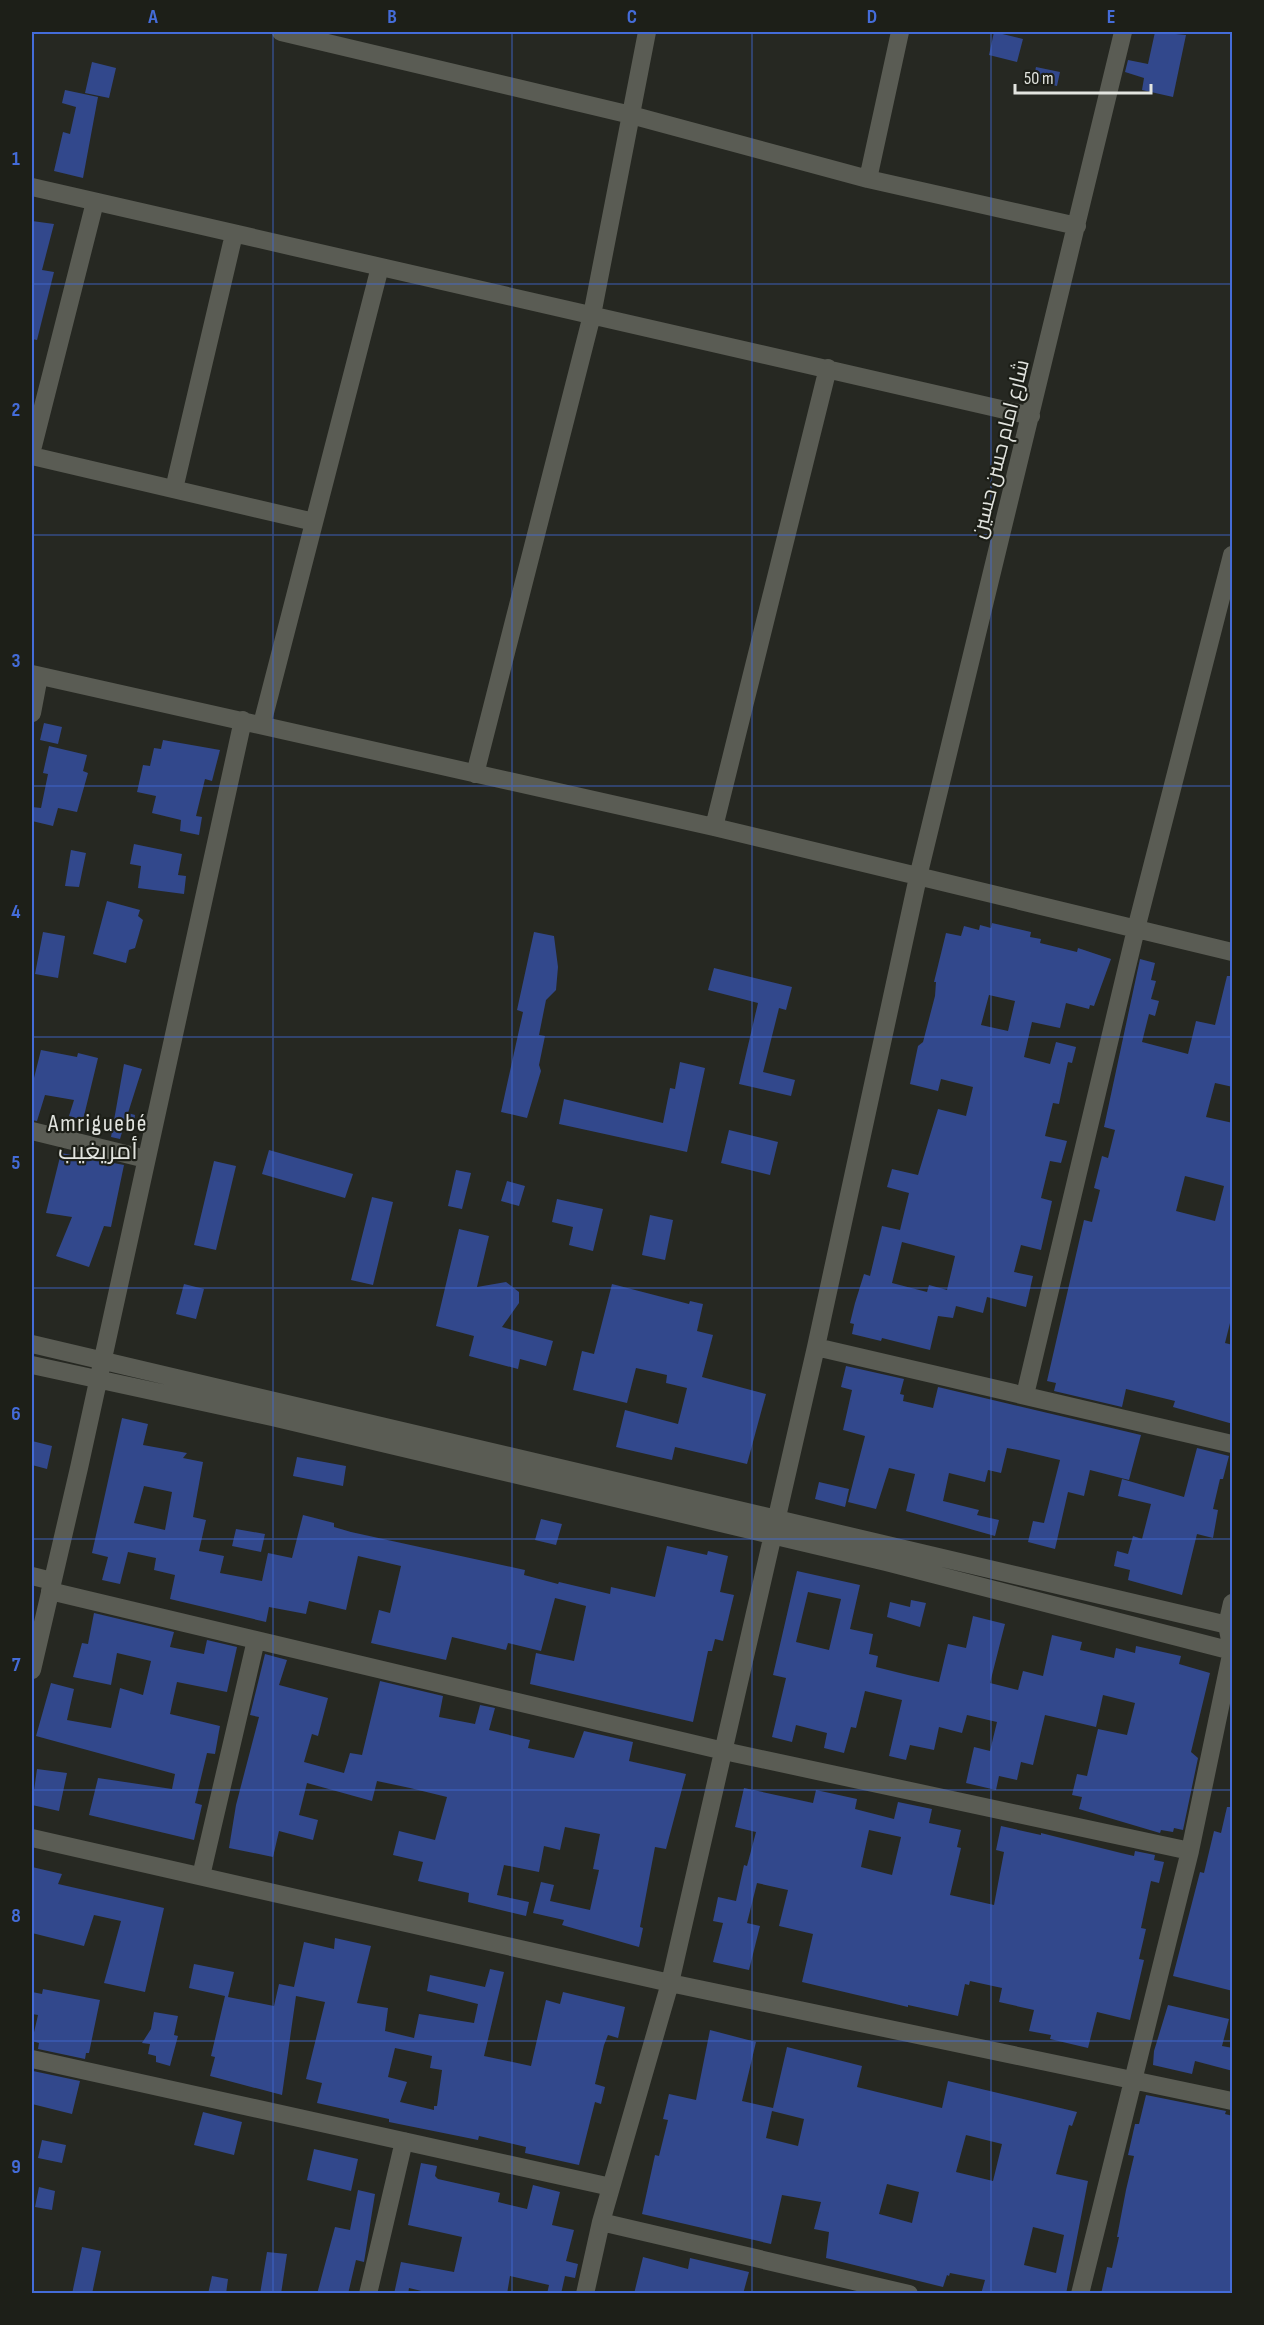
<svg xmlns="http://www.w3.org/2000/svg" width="1264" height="2325" viewBox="0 0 1264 2325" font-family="'Sofia Sans Condensed',Cairo,sans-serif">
<rect width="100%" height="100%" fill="#262822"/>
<path fill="#32488c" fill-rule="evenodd" d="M994,32l29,7 -6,23 -28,-7z
M1155,32l31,3 -13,62 -31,-7 2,-12 -19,-6 3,-12 20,4z
M92,62l24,6 -7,30 -24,-5z
M1036,67l24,5 -3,14 -24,-6z
M65,90l33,7 -15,81 -29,-7 9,-39 7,2 6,-27 -14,-4z
M32,221l22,3 -12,46 12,2 -17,68 -5,-1z
M44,723l18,4 -4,17 -18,-4z
M163,740l57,10 -8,31 -7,-2 -9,37 6,1 -3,18 -19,-4 1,-11 -29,-7 4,-17 -19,-4 6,-27 7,1 4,-18 7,1z
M49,746l38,9 -4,16 5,2 -11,39 -19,-4 -5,18 -21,-5v-14l9,1 7,-34 -5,-1z
M134,844l48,10 -4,21 8,1 -2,18 -46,-6 3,-22 -11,-2z
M71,850l15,3 -7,34 -14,-1z
M107,901l33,9 -2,6 5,4 -8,28 -6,2 -3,13 -33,-9z
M992,923l39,9 -1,5 11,2 -1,4 37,9 1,-4 33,11 -17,47 -4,-1 -1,4 -23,-6 -6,25 -28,-6 -8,35 26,7 6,-22 20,5 -4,16 -4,-1 -9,42 -6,-1 -8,33 22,5 -6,22 -11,-2 -9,37 11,3 -11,49 -20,-5 -7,27 19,4 -7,31 -39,-10 -4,16 -27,-7 -3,12 -15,-2 -8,34 -48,-12 -1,3 -29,-7 2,-10 -4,-1 5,-20 9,-29 6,2 12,-50 18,4 9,-37 -22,-6 5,-18 26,6 20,-66 28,7 7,-29 -32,-8 -3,12 -28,-7 8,-38 5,-4 12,-46 1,-14h-2l12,-49 15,3 3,-10 15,4 1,-5 11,3zM989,995l26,6 -7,30 -27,-6zM902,1242l53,14 -8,34 -18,-5 -2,7 -35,-9z
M43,932l22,4 -7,42 -23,-4z
M534,932l20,4 4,31 -2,23 -10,10 -7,35 6,1 -6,29 2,6 -14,47 -26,-6 22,-100 -6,-2z
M1140,959l15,4 -4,17 5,1 -5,18 8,2 -4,15 -6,-2 -7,28 46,12 8,-33 19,4 12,-49h6v111l-18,-4 -9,34 27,6v188l-8,32 8,2v79l-60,-17 2,-6 -49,-12 -4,18 -68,-16 2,-8 -9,-2 37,-161 8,2 8,-32 -6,-2 8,-32 6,2 7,-28 -11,-3zM1185,1176l39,10 -9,35 -39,-10z
M714,968l78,19 -6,23 -7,-2 -16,64 32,8 -4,16 -52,-12 19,-81 -50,-13z
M41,1050l36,7 1,-4 20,5 -15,62 -14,-4 5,-16 -29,-5 -8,26 -5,-1v-34z
M680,1062l25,6 -18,84 -128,-28 5,-25 99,24 7,-35 5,1z
M124,1064l18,5 -14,44 7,2 -2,16 -10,-2 -3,10 -9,-2z
M729,1130l49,12 -8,33 -49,-12z
M269,1150l84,24 -8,24 -83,-24z
M61,1153l63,12 -13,62 -7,-1 -15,41 -33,-11 16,-39 -26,-4z
M214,1161l22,5 -20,84 -22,-5z
M456,1170l15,3 -9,36 -14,-3z
M507,1181l18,5 -6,20 -18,-5z
M372,1197l21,5 -20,83 -22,-5z
M557,1199l46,10 -10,42 -24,-6 4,-18 -21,-5z
M650,1215l23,5 -8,40 -23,-5z
M459,1229l30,7 -12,51 29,-5 13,10v11l-17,24 51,14 -7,25 -26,-7 -2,10 -49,-13 5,-20 -38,-10z
M184,1284l20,5 -8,30 -20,-5z
M612,1284l77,20 1,-3 13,3 -6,27 16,4 -11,42 64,17 -19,70 -72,-17 -3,13 -56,-13 9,-37 53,14 9,-36 -21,-5 1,-8 -31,-7 -9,35 -54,-13 9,-39 12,3z
M846,1366l58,13 -4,15 4,1 -1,6 30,7 5,-21 203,48 -12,45 -39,-10 -6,26 -16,-4 -13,57 -27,-7 5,-21 11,2 16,-63 -42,-10 -11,-2 -6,25 -13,-3 -3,12 -36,-9 -6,28 36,9 -2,5 22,5 -4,16 -89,-25 9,-37 -26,-6 -13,41 -28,-7 17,-66 -22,-6 9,-40 -11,-3z
M122,1418l26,6 -5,21 44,8 -4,5 20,4 -10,55 13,3 -7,31 25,5 -4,17 42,8 6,-28 24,5 11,-43 31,8v4l17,5 174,38 -1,5 34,9 1,-2 51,12 1,-7 44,10 12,-51 40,9 1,-4 20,5 -8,36 14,3 -11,46 -8,-2 -3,12h-4l-15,71 -163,-38 6,-31 38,8 12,-55 -31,-8 -14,53 -33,-8 -2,7 -54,-13 -6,23 -75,-17 8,-33 11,3 11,-47 -43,-10 -12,54 -37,-9 -3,13 -37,-7 -3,15 -96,-23 5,-24 -21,-5 2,-12 -28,-6 -8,32 -18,-4 6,-23 -16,-4zM144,1486l28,6 -7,38 -31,-7z
M32,1441l20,5 -5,23 -15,-4z
M1197,1448l32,8 -6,23h-3l-7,30 5,1 -5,28 -16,-4 -15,61 -54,-15 2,-10 -16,-4 3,-15 11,3 5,-18 9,3 9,-35 -33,-8 4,-17 62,18z
M297,1457l49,9 -3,20 -50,-10z
M819,1482l30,7 -4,18 -30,-8z
M541,1519l21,5 -6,21 -21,-5z
M236,1529l29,5 -4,18 -29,-6z
M797,1571l63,14 -10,44 23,5 -4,20 9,2 -2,11 32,8 31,7 9,-38 18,4 7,-32 32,8 -15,59 28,7 5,-19 20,5 9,-41 30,7 -2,8 34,8 2,-10 19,5 1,-7 45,10 -2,8 31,9 -19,79 7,6 -15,72 -9,-2 -1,4 -12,-2 -1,3 -81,-24 3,-12 -10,-2 5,-21 10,2 11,-47 29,6 8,-32 -32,-8 -7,32 -51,-12 -12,50 -12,-3 -4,18 -18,-4 -3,14 -30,-7 8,-36 16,4 7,-29 -30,-7 -5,18 -23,-6 -5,23 -24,-5 -4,15 -17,-4 13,-56 -37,-9 -9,37 -5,-1 -7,26 -20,-5 3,-15 -31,-8 -4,17 -20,-5 14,-59 -13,-3zM808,1592l33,7 -12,51 -33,-8z
M911,1600l15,3 -6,24 -33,-10 3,-15 20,5z
M94,1613l80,19 -4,15 34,7 3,-14 30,7 -10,45 -50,-10 -4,18 -3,14 50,12 -5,28 -8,-1 -12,50 7,2 -8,35 -105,-25 9,-37 74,11 3,-15 -139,-38 15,-53 23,6 -7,31 44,8 9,-40 23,7 8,-34 -34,-8 -6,32 -38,-8 9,-34 6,1z
M265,1654l22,6 -8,25 49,13 -10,38 -6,-2 -8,28 40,11 6,-20 12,2 18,-74 63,15 -4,21 36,7 5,-19 15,3 -6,22 41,10 -2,8 46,10 10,-27 49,11 -4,19 57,13 -20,75 -11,-2 -15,80 3,1 -4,19 -77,-22 2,-5 -31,-7 8,-31 13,3 -4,16 40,9 9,-40 -6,-1 7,-35 -35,-7 -5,23 -16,-4 -5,26 -35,-7 -7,30 32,7 -3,14 -58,-14 1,-9 -51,-12 5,-19 -30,-7 6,-24 36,9 12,-43 -37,-9 -33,-7 -5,20 -65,-18 -8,32 19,5 -5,20 -34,-9 -6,26 -44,-9 7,-43 23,-88 -9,-2z
M37,1769l30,4 -8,38 -27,-6z
M744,1788l69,15 3,-13 41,9 -2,10 39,10 4,-17 34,7 -3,14 32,7 -4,17 4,1 -11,47 44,10 10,-53 -8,-2 5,-24 40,9v-2l80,20 13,3 1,-5 20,4 -1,5 10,2 -5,21 -8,-2 -10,47 5,1 -7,30 5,1 -14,60 -33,-8 -9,36 -38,-9 1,-4 -22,-4 5,-21 -35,-8 3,-14 -32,-7 -1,4 -4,-1 -7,32 -50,-11v2l-106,-25 11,-48 -34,-8 9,-36 -31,-7 -10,40 13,3 -11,44 -36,-8 10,-39 -10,-2 5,-24 18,4 8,-36 3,1 9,-34 -21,-5zM869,1830l32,7 -9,38 -31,-8z
M1227,1807h6v184l-60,-15 27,-104 4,1 10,-42 7,2z
M32,1867l30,7 -4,10 106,24 -19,84 -41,-9 17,-62 -27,-6 -10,31 -52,-13z
M335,1938l36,8 -14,57 31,5 -3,23 29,7 5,-24 55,9 4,-19 -51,-13 3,-16 55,12 5,-18 14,3 -20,84 47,10 15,-66 14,4 3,-12 62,15 -7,31 -10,-3 -4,10 -9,39 10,3 -4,17 -6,-2 -16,63 -54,-12 1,-6 -47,-11 -1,4 -89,-18v-3l-72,-16 5,-20 -16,-4 19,-77 -29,-6 -14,99 -72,-19 5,-19 -4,-1 14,-60 -36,-8 5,-24 40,8 -6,25 46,9 5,-22 15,3 10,-45 30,7zM395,2048l37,8 -2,12 12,2 -5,36h-3v4l-34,-8 7,-20 -19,-5z
M43,1989l57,11 -11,53h-3l-1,6 -47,-10 1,-6 -7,-2 6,-26 -6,-1v-22l10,2z
M1168,2005l61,14 -7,27 11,2v23l-38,-10 -3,13 -39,-9 1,-14z
M154,2012l24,4 -4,19 4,1 -8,30 -14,-4v-6l-8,-2 2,-10 -8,-1 9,-14z
M710,2030l46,12 -14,59 31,7 14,-61 75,19 -5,21 85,21 6,-27 129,31 -5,14 -3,-1 -13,49 32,7 -22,113h-85l4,-14 -35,-7 -1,3 -2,-1 -4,12 -117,-29 3,-26 -15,-3 7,-27 -39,-7 -11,49 -129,-30 13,-59 4,1 9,-36 -5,-1 6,-25 27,6zM772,2111l32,8 -6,27 -32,-8zM966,2135l36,9 -9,37 -37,-9zM887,2184l32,8 -7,31 -33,-9zM1033,2227l31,8 -8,38 -32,-8z
M33,2071l47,10 -8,33 -40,-10z
M1146,2095l80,16 -1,3 8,2v178h-132l6,-27 5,1 7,-31h-2l9,-47 8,-34 -6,-1 7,-31h4z
M203,2112l39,10 -8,33 -40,-10z
M42,2140l24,5 -4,18 -24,-5z
M314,2149l44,10 -7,32 -44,-11z
M421,2163l16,3 -2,10 3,3 62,14 -2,9 29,7 6,-24 27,7 -8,33 22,5 -8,31 12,3 -3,14 -10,-2 -4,18h-14l2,-9 -39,-9 -3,18h-73l-25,-6 -1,6h-14l7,-32 53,10 8,-35 -54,-12z
M39,2187l16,4 -3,19 -17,-3z
M358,2190l17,4 -11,68 -8,-2 -8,34h-31l18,-67 15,3z
M82,2247l19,4 -9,43h-20z
M267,2252l20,2 -6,40h-21z
M643,2257l45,12 2,-11 59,14 -6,22h-109z
M212,2276l16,3 -2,15h-18z"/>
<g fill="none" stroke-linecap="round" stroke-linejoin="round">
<path stroke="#5a5c54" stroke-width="18" d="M281,32l350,83 237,64 209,47
M868,179l32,-147
M32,187l999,229
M32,450l63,-248
M32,456l282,66
M174,489l60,-255
M32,674l682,153 518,125
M32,713l7,-37
M262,724l118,-457
M475,774l117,-459 55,-283
M714,827l114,-459
M32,1131l114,28
M32,1344l1200,282
M816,1347l416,97
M32,1365l240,52 614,145 346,89
M1025,1395l111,-466 96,-374
M32,1576l20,5
M50,1591l674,160 466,100
M32,1670l47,-202 164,-748
M32,1838l638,145 562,118
M201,1876l55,-236
M32,2059l579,128
M601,2222l308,72
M368,2294l36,-153
M585,2294l16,-72 69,-239 146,-636 102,-470 205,-845
M1080,2294l110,-443 42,-201 -5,-25 5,-22"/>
</g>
<path fill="none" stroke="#446cd9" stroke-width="1.5" stroke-opacity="0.55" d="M273,32v2262M512,32v2262M752,32v2262M991,32v2262M32,284h1200M32,535h1200M32,786h1200M32,1037h1200M32,1288h1200M32,1539h1200M32,1790h1200M32,2041h1200"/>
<g text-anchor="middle" stroke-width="4.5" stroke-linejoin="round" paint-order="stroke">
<g font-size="21" fill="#e2e4df" stroke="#1d1f18">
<text transform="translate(1000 449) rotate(-76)" y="7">شارع امام حسن حسين</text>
</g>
<g font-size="24" letter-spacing="1.5" fill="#e2e4df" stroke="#1d1f18">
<text x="98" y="1131">Amriguebé<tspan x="98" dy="28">أمريغيب</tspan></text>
</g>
</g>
<rect width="1264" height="2325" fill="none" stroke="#1d1f18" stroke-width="66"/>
<path d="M1015 84v9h136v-9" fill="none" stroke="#e2e4df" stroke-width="3"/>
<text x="1024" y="84" font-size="18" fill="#e2e4df" stroke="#1d1f18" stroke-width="4.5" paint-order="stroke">50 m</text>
<rect x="33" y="33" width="1198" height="2259" fill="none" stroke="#446cd9" stroke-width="2"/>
<g font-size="20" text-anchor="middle" font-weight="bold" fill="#446cd9">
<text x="153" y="23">A</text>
<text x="392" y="23">B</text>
<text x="632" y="23">C</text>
<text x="872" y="23">D</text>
<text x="1111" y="23">E</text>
<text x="16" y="165">1</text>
<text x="16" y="416">2</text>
<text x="16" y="667">3</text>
<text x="16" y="918">4</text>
<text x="16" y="1169">5</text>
<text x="16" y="1420">6</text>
<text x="16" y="1671">7</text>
<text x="16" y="1922">8</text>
<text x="16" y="2173">9</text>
</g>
</svg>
